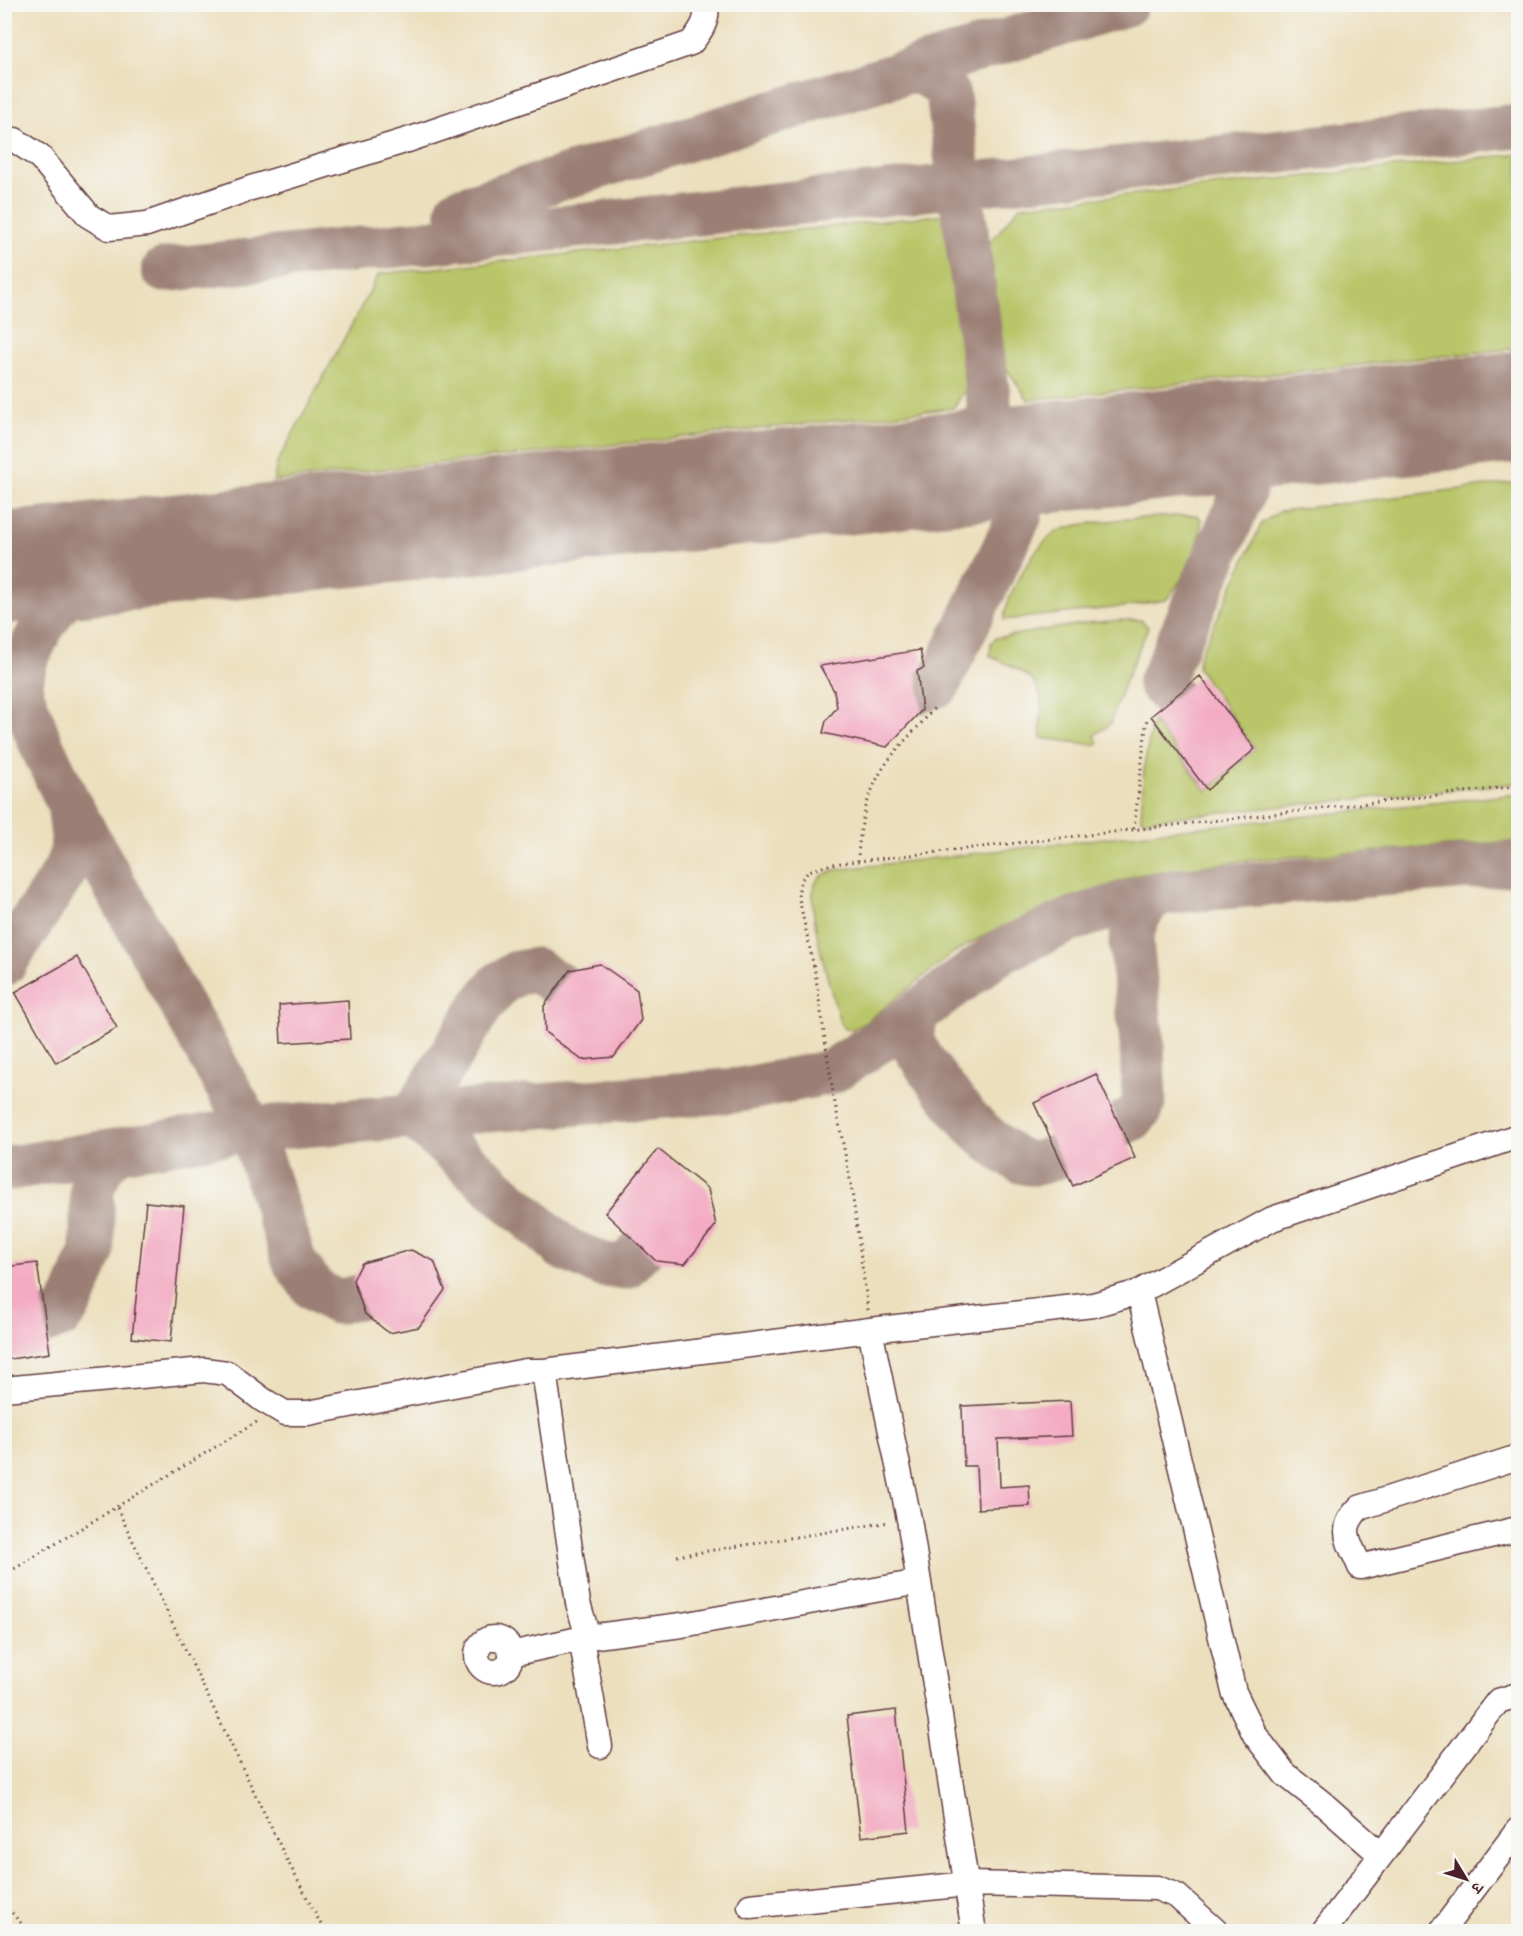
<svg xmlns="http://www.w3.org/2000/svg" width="1523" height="1936" viewBox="0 0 1523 1936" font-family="'Gentium Book Plus','Noto Serif Devanagari',serif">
<rect width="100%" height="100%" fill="#f6f6f2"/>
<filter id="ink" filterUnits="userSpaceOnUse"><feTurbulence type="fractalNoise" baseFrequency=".0167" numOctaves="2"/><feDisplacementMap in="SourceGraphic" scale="12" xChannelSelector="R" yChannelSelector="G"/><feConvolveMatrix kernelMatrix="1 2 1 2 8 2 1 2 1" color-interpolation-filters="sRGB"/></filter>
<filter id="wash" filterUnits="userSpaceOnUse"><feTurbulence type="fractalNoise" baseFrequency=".008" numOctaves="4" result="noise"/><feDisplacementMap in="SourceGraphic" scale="24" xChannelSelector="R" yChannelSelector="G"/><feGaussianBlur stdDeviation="1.35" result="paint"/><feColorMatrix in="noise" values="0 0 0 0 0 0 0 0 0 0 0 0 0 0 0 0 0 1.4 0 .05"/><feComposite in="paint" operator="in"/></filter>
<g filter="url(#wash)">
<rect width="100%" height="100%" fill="#ecdfbd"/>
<path fill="#b8c567" stroke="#817249" stroke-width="1.5" d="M1518,154v194l-490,52 -25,-37 -16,-117 33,-40z
M948,214l18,176 -13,18 -679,73 3,-18 102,-189z
M1518,482v301l-374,37 -3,-2 3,-52 9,-45 54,70 48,-42 -57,-81 1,-11 63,-134 18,-12z
M1197,515l4,4c1,30 -16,58 -35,81l-36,6 -126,14c1,-16 9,-31 16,-44 9,-16 19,-32 35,-43 20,-14 114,-16 142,-18z
M1125,620h16l7,7c-12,32 -29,62 -37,96l-16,12 3,8 -3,2 -54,-7c-2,-13 1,-26 0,-38 -2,-26 -32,-34 -51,-44l1,-13 5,-5 91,-15z
M1518,794v47l-269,19 -113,15 -144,56 -39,22 -88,70 -15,7 -6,-2 -4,-6c-7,-26 -37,-119 -24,-140 4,-7 12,-9 19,-12l338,-40z"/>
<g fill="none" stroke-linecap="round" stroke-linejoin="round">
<path stroke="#9b7f74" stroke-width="45" d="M913,71c17,5 26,9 35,24l49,368
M458,210l668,-206
M164,270l1354,-144
M99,558l-38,41 -19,28 -17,34 -5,29 20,52 29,62 182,325 44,134 19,26 22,13 23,-5
M920,691l18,-6 82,-170
M1172,697l-12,-14 84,-192
M4,964l61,-93 7,-19 1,-15 -4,-33
M559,985l-23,-15 -19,3 -18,11 -17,21 -69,111 150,132 40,17 22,2 17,-18
M920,1010c-5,10 -10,19 -8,30 2,13 54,79 66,89 11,10 32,28 45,33 12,4 25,-2 36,-6
M1120,1125l12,-6 9,-10 3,-10 -2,-56 -11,-101c3,-23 9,-31 24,-48
M4,1169l247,-40 489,-39 91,-18 42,-27 130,-95 70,-31 82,-25 30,-4 333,-27
M46,1321l15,-5 7,-9 6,-11 18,-45v-63l11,-23 13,-13"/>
<path stroke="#9b7f74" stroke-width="112" d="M1199,441l319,-34
M4,568l95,-10 1177,-125 -1177,125 -95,10"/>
</g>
<g id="blocks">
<path fill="#f3abc3" d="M920,650l4,18 -7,3 5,39 -35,37 -64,-14 3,-12 11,-14 -3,-16 -14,-25z
M1200,676l55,73 -48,41 -56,-74z
M77,957l40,71 -61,35 -41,-71z
M600,964l37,26 4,30 -27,37 -32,3 -37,-28 -1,-26 26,-36z
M348,1000l2,39 -69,4 -2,-38z
M1096,1074l39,84 -62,28 -39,-83z
M658,1149l50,40 8,36 -31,39 -29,-3 -51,-48z
M146,1202l38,4 -13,136 -39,-4z
M411,1250l23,11 11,29 -26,37 -30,6 -24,-19 -12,-34 9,-17z
M37,1263l13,90 -46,7v-93z
M1070,1401l2,35 -74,3 2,48 29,-2 1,21 -52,3 -2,-43h-12l-2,-60z
M896,1710l13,121 -48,6 -14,-121z"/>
</g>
</g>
<g filter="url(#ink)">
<use href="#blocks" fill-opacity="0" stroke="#623c41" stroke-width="1.5"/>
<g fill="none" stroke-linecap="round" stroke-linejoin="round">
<g stroke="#623c41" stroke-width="27">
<path id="minor" d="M4,140h11l25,17 49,59 20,12 38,-4 104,-36 160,-49 280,-96c9,-11 19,-24 14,-39
M1139,1292l95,400 21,43 30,39 37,29 59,52
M870,1330l39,189 65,413
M544,1371l34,232 10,34
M4,1389l200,-19 23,3 36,27 22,13h23l218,-42h18l326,-41 223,-25 46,-13 133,-73 246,-83
M1518,1457l-159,51c-22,22 -9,34 1,59l158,-38
M581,1638l19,108
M477 1655a17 17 0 1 1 34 0a17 17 0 1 1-34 0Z
M511,1654l77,-17 94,-12 237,-43
M750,1906l218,-22 189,4 20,8 40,36
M1323,1932l175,-231 20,-6
M1441,1932l77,-102"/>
</g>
<path stroke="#623c41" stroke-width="3" stroke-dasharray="1.5 4.5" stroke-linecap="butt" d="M4,761h7
M1134,829l13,-111
M858,861c1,-37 10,-75 33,-104 13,-17 30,-32 43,-49
M868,1310l-17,-126 -18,-91 -18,-121 -17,-78 3,-14 8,-9 23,-7 686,-78
M117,1508l169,350 39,74
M677,1556l212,-34
M4,1575l256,-155
M4,1904l25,28"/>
<use href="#minor" stroke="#fff" stroke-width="24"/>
</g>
</g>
<rect width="1523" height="1936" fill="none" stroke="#f6f6f2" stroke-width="24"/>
<g transform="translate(1466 1879) rotate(128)" stroke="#f6f6f2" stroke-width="4.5" paint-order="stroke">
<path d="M0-4.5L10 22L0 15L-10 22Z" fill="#4a1f2b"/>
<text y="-9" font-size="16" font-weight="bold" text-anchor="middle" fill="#4a1f2b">उ</text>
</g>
</svg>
